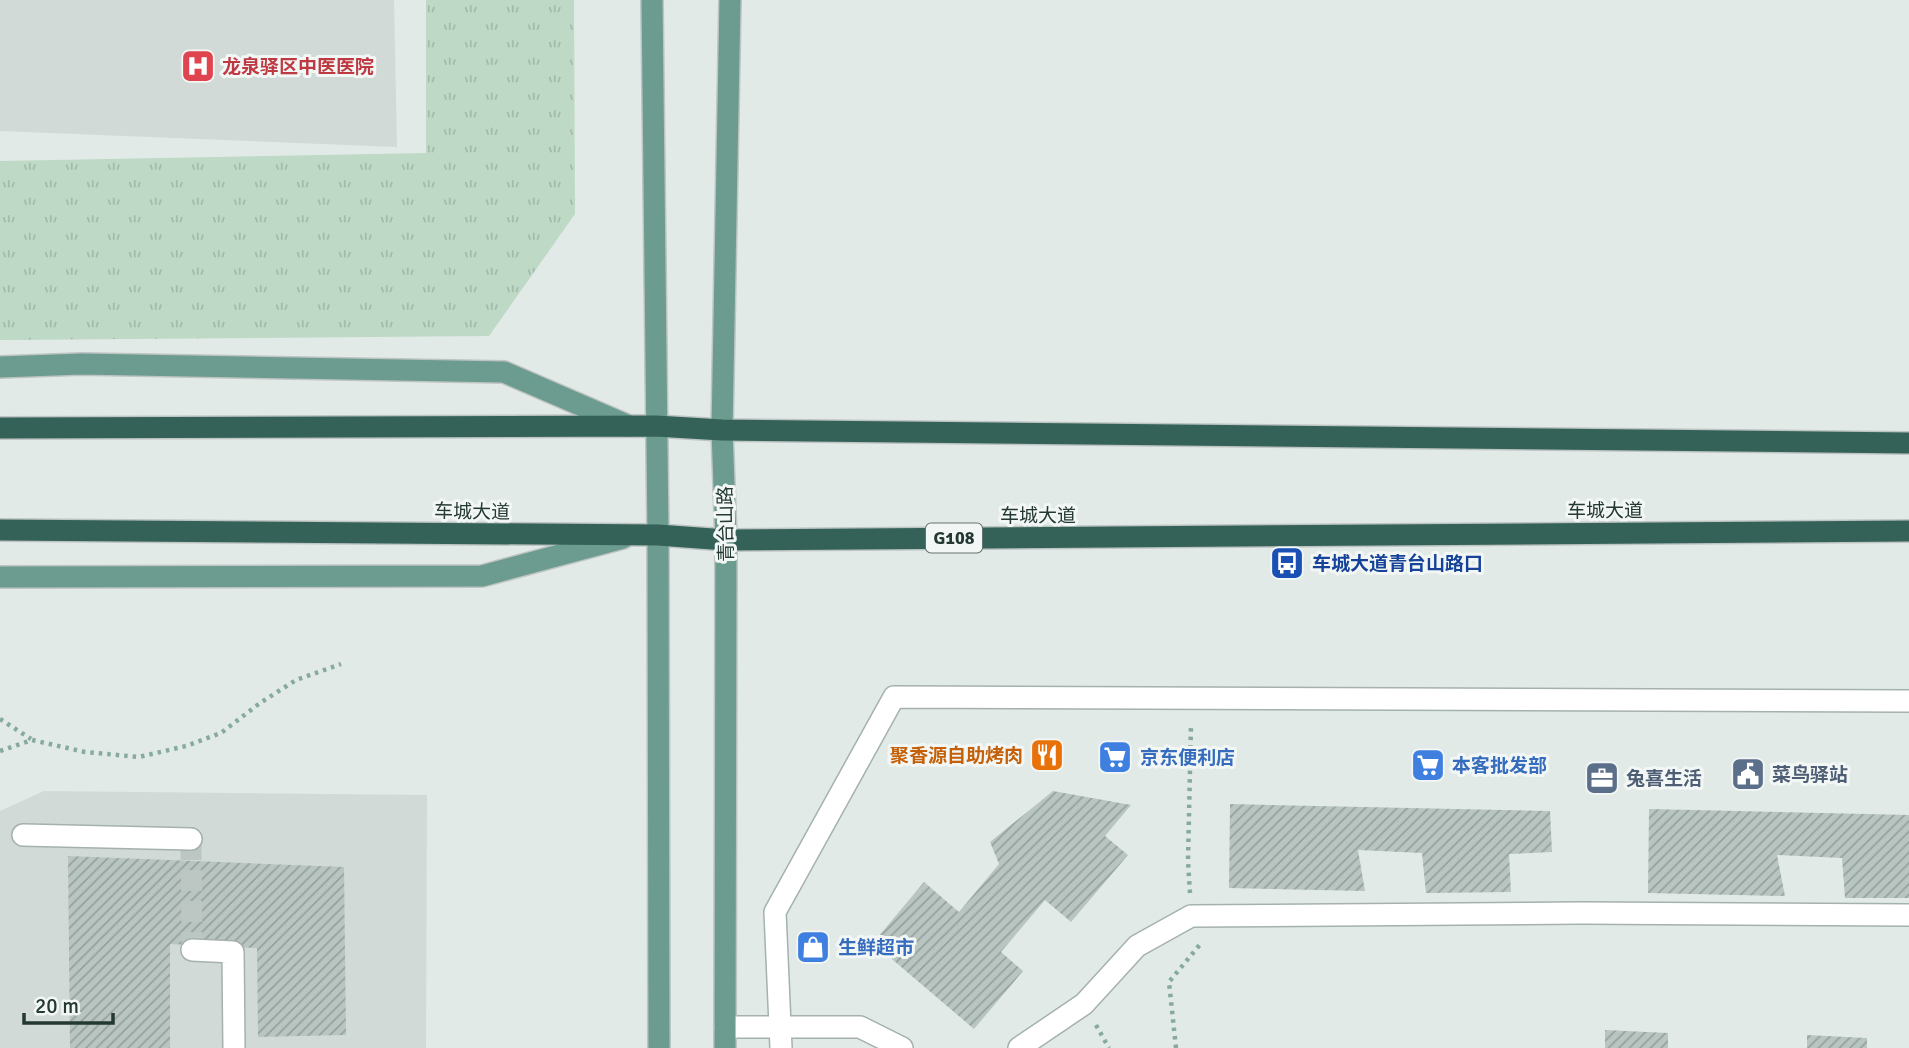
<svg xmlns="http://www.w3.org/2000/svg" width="1909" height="1048" viewBox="0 0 1909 1048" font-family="Signika,'Noto Sans SC',sans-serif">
<defs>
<pattern id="park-tufts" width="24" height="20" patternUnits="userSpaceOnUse" patternTransform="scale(1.75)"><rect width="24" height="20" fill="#bed9c5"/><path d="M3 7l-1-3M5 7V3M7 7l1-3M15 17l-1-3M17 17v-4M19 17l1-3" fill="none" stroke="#a3bbaa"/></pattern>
<pattern id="building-hatch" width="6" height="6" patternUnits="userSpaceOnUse" patternTransform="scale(1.75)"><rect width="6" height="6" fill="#b8c5c0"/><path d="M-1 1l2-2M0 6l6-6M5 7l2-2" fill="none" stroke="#95a19d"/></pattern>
</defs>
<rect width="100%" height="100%" fill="#e2eae7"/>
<path fill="#d1dad6" d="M0,0h394l3,147 -397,-16z
M44,791l383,4 -1,253h-426v-237z"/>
<path fill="url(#park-tufts)" d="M426,0h148l1,214 -86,122 -489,4v-179l426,-8z"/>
<path fill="url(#building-hatch)" d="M1053,791l78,14 -26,31 23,19 -57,67 -26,-22 -44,52 22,19 -49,58 -101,-86 51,-61 35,30 40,-48 -9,-22z
M1230,804l320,7 2,41 -43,2 2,38 -85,1 -4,-40 -64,-3 7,41 -136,-3z
M1649,809l260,6v83h-64l-3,-40 -65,-3 8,41 -137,-3z
M68,856l276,11 2,168 -88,2 -1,-89 -87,-4v104h-100z
M1605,1030l63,3v15h-63z
M1807,1035l60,3v10h-60z"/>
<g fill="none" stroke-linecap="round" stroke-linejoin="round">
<path stroke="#bcc7c3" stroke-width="21" stroke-dasharray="21 10" stroke-linecap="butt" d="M191,839l1,111"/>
<g stroke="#a5b1ae" stroke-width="24">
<path id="minor" d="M23,835l168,4
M192,950l41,2 1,96
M725,1027h135l42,21
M781,1048l-6,-136 119,-215 1015,4
M1019,1048l65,-44 53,-58 54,-30 391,-3 327,2"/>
</g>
<g stroke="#bdc4c2" stroke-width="24">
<path id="major" d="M652,0l6,535 1,513
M0,367l82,-3 422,8 125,54
M0,577l482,-1 141,-38
M725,1048l1,-508 -4,-110 8,-430"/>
</g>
<g stroke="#bdc4c2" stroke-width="24">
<path id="highway" d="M0,428l656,-2 66,4 1187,13
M0,530l658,5 68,5 1183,-9"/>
</g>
<path stroke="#87aa9f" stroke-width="4.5" stroke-dasharray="3.5 5" stroke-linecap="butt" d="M0,719l31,20
M0,751l32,-11 53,12 54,5 47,-11 35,-13 39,-30 36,-23 45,-16
M1190,893l-2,-32 3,-137
M1096,1025l13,23
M1176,1048l-7,-66 33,-40"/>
<use href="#minor" stroke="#fff" stroke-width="21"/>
<use href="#major" stroke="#6c9b8f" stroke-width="21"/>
<use href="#highway" stroke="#346259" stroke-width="21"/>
</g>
<defs>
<g id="hospital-square" transform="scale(1.75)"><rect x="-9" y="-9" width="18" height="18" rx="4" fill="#e0444e" stroke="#f2f7f5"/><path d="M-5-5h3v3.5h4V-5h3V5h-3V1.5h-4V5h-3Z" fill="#fff"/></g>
<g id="bus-square" transform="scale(1.75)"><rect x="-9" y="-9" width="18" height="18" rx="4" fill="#1a4fb4" stroke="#f2f7f5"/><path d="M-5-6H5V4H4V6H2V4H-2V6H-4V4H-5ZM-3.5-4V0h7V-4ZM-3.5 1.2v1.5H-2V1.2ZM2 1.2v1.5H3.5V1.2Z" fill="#fff"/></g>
<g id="restaurant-square" transform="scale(1.75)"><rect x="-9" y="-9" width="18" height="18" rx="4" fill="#e8710a" stroke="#f2f7f5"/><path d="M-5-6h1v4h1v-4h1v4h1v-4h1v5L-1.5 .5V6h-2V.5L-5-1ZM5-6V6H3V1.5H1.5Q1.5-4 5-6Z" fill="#fff"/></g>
<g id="supermarket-square" transform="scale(1.75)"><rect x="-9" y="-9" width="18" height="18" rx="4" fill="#3f7fe0" stroke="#f2f7f5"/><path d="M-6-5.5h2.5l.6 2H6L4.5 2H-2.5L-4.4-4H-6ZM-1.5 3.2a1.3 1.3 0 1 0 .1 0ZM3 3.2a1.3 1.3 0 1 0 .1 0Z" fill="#fff"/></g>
<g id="civic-square" transform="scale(1.75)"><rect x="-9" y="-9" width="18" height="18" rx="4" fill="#5c6f8a" stroke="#f2f7f5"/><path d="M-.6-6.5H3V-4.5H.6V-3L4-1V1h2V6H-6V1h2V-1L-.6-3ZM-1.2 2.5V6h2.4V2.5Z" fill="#fff"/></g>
<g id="office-square" transform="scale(1.75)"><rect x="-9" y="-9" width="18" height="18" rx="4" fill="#5c6f8a" stroke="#f2f7f5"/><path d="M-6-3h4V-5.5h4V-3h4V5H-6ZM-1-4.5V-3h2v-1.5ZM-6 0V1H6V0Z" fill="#fff"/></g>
<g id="shop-square" transform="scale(1.75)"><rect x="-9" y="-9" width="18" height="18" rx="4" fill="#3f7fe0" stroke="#f2f7f5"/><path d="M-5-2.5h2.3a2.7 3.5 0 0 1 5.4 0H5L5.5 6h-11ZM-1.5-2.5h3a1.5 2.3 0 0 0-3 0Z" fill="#fff"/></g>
</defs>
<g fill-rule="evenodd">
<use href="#hospital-square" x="198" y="66"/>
<use href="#bus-square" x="1287" y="563"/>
<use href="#restaurant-square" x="1047" y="755"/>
<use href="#supermarket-square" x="1115" y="757"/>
<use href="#supermarket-square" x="1428" y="765"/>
<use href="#civic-square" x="1748" y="774"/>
<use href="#office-square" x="1602" y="778"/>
<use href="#shop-square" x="813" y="947"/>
</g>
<g text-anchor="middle" stroke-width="6" stroke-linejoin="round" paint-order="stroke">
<rect fill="#f2f7f5" stroke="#62726e" stroke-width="2" x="926" y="523.5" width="56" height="29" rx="5"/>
<g font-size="18" font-weight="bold" fill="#243934">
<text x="954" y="544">G108</text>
</g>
<g font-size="19" font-weight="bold" fill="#be3a42" stroke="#f2f7f5" text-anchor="start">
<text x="222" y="73">龙泉驿区中医医院</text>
</g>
<g font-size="19" fill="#243934" stroke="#f2f7f5">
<text x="1605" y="517">车城大道</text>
<text transform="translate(472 511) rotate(1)" y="7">车城大道</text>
<text x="1038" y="522">车城大道</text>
<text transform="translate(725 524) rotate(-91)" y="7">青台山路</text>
</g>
<g font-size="19" font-weight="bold" fill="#164399" stroke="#f2f7f5" text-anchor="start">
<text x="1312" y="570">车城大道青台山路口</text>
</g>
<g font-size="19" font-weight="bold" fill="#c56008" stroke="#f2f7f5" text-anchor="end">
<text x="1023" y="762">聚香源自助烤肉</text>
</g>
<g font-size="19" font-weight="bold" fill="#366cbe" stroke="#f2f7f5" text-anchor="start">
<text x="1140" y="764">京东便利店</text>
<text x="1452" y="772">本客批发部</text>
<text x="838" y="954">生鲜超市</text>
</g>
<g font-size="19" font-weight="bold" fill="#4e5e75" stroke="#f2f7f5" text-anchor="start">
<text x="1772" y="781">菜鸟驿站</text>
<text x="1626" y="785">兔喜生活</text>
</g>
</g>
<path d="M24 1013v10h89v-10" fill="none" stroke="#243934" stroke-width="3.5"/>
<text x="35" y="1013" font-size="21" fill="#243934" stroke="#f2f7f5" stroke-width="5" paint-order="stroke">20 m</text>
</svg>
